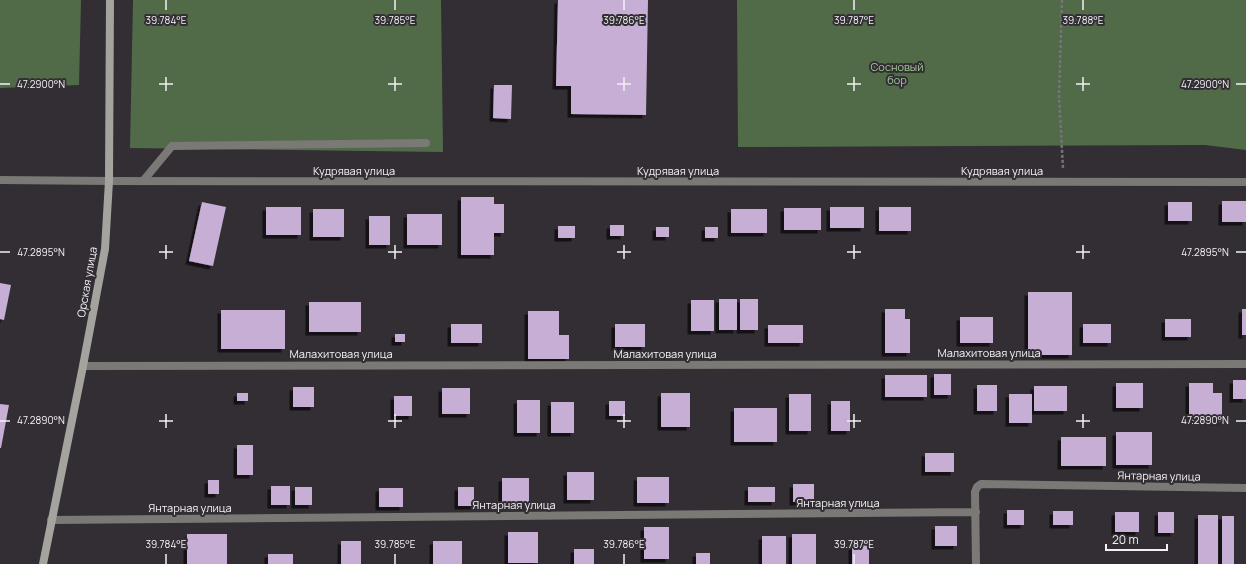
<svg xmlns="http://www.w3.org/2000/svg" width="1246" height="564" viewBox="0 0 1246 564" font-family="Manrope,sans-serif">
<defs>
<filter id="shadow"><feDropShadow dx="-3.5" dy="3.5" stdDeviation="0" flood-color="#0009"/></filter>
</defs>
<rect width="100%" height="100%" fill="#322e34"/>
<path fill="#516b49" d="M0,0h81l-2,85 -79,3z
M133,0h308l2,152 -313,-4z
M737,0h509v150l-41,-5 -467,2z"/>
<path fill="#c6aed5" filter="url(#shadow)" d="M558,0h90l-2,115 -75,-1v-28h-15z
M494,85h18l-1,34 -18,-1z
M461,197h33v7h10v29h-10v22h-33z
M1222,201h24v21h-24z
M202,202l24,5 -13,59 -24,-5z
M1168,202h24v19h-24z
M266,207h35v28h-35z
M830,207h34v21h-34z
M879,207h32v24h-32z
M784,208h37v22h-37z
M313,209h31v28h-31z
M731,209h36v24h-36z
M407,214h35v31h-35z
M369,216h21v29h-21z
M610,225h14v11h-14z
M558,226h17v12h-17z
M656,227h13v10h-13z
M705,227h13v11h-13z
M0,283l11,2 -7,35 -4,-1z
M1028,292h44v63h-44z
M719,299h18v31h-18z
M740,299h18v31h-18z
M691,300h23v31h-23z
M309,302h52v30h-52z
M885,309h20v10h5v34h-25z
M1242,309h4v26h-4z
M221,310h64v39h-64z
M528,311h31v24h10v24h-41z
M960,317h33v26h-33z
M1165,319h26v18h-26z
M451,324h31v19h-31z
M615,324h30v23h-30z
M1083,324h28v19h-28z
M768,325h35v18h-35z
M395,334h10v8h-10z
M934,374h17v21h-17z
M885,375h42v22h-42z
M1233,380h13v19h-13z
M1116,383h27v25h-27z
M1189,383h24v10h9v29h-33z
M977,385h20v26h-20z
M1034,386h33v25h-33z
M293,387h21v20h-21z
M442,388h28v26h-28z
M237,393h11v8h-11z
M661,393h29v34h-29z
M789,394h22v37h-22z
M1009,394h23v29h-23z
M394,396h18v20h-18z
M517,400h23v33h-23z
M609,401h16v15h-16z
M831,401h19v30h-19z
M551,402h23v31h-23z
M0,404l9,1 -8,43h-1z
M734,408h43v34h-43z
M1116,432h36v33h-36z
M1061,437h45v29h-45z
M237,445h16v30h-16z
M925,453h29v19h-29z
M567,472h27v28h-27z
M637,477h32v26h-32z
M502,478h27v26h-27z
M208,480h11v14h-11z
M793,484h21v18h-21z
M271,486h19v19h-19z
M295,487h17v18h-17z
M458,487h16v19h-16z
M748,487h27v15h-27z
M379,488h24v19h-24z
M1007,510h17v15h-17z
M1053,511h20v14h-20z
M1115,512h24v20h-24z
M1158,512h16v21h-16z
M1198,515h20v49h-20z
M1222,516h12v48h-12z
M935,526h22v20h-22z
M644,527h25v32h-25z
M508,532h30v31h-30z
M187,534h40v30h-40z
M792,534h24v30h-24z
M762,536h24v28h-24z
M341,541h20v23h-20z
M433,541h29v23h-29z
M852,541h17v23h-17z
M574,549h20v15h-20z
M696,553h14v11h-14z
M268,554h25v10h-25z"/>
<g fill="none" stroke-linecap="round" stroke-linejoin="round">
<path stroke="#777378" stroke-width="2.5" stroke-dasharray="3 2" stroke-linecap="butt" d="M1062,0l-3,96 4,72"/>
<path stroke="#7b7976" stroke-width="8" d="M143,181l29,-35 254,-3"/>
<path stroke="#7b7976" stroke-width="8" d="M0,180l109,1 1137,1
M83,366l1163,-2
M51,520l925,-8
M976,564l-1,-72 2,-5 4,-3 265,4"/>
<path stroke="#a5a39e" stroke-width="8" d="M43,564l40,-198 22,-117 4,-68 1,-181"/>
</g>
<path fill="none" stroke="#f4f1f5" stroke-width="1.5" d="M166,0v10M395,0v10M624,0v10M854,0v10M1083,0v10M166,77v14M395,77v14M624,77v14M854,77v14M1083,77v14M0,84h10M159,84h14M388,84h14M617,84h14M847,84h14M1076,84h14M1236,84h10M166,245v14M395,245v14M624,245v14M854,245v14M1083,245v14M0,252h10M159,252h14M388,252h14M617,252h14M847,252h14M1076,252h14M1236,252h10M166,414v14M395,414v14M624,414v14M854,414v14M1083,414v14M0,421h10M159,421h14M388,421h14M617,421h14M847,421h14M1076,421h14M1236,421h10M166,554v10M395,554v10M624,554v10M854,554v10"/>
<g text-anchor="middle" stroke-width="4" stroke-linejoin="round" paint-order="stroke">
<g font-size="11" fill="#a3cf96" stroke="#322e34">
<text x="897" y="71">Сосновый<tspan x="897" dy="13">бор</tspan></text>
</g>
<g font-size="11" fill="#f4f1f5" stroke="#322e34">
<text x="354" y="175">Кудрявая улица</text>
<text x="678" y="175">Кудрявая улица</text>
<text x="1002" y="175">Кудрявая улица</text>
<text transform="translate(87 282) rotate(-80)" y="4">Орская улица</text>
<text x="989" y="357">Малахитовая улица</text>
<text x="341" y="358">Малахитовая улица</text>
<text x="665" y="358">Малахитовая улица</text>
<text transform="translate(1159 476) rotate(1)" y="4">Янтарная улица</text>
<text x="838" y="507">Янтарная улица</text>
<text x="514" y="509">Янтарная улица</text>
<text x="190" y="512">Янтарная улица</text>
</g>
</g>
<g font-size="10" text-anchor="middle" fill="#f4f1f5" stroke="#322e34" stroke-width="4" stroke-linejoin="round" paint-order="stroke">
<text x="166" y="24">39.784°E</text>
<text x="395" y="24">39.785°E</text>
<text x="624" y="24">39.786°E</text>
<text x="854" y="24">39.787°E</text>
<text x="1083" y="24">39.788°E</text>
<text x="41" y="88">47.2900°N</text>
<text x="1205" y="88">47.2900°N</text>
<text x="41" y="256">47.2895°N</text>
<text x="1205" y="256">47.2895°N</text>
<text x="41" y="424">47.2890°N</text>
<text x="1205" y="424">47.2890°N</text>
<text x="166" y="548">39.784°E</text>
<text x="395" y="548">39.785°E</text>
<text x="624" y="548">39.786°E</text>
<text x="854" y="548">39.787°E</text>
</g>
<path d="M1106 544v6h61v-6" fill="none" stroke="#f4f1f5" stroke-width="2"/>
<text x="1112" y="544" font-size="12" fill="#f4f1f5" stroke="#322e34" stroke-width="3" paint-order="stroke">20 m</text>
</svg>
